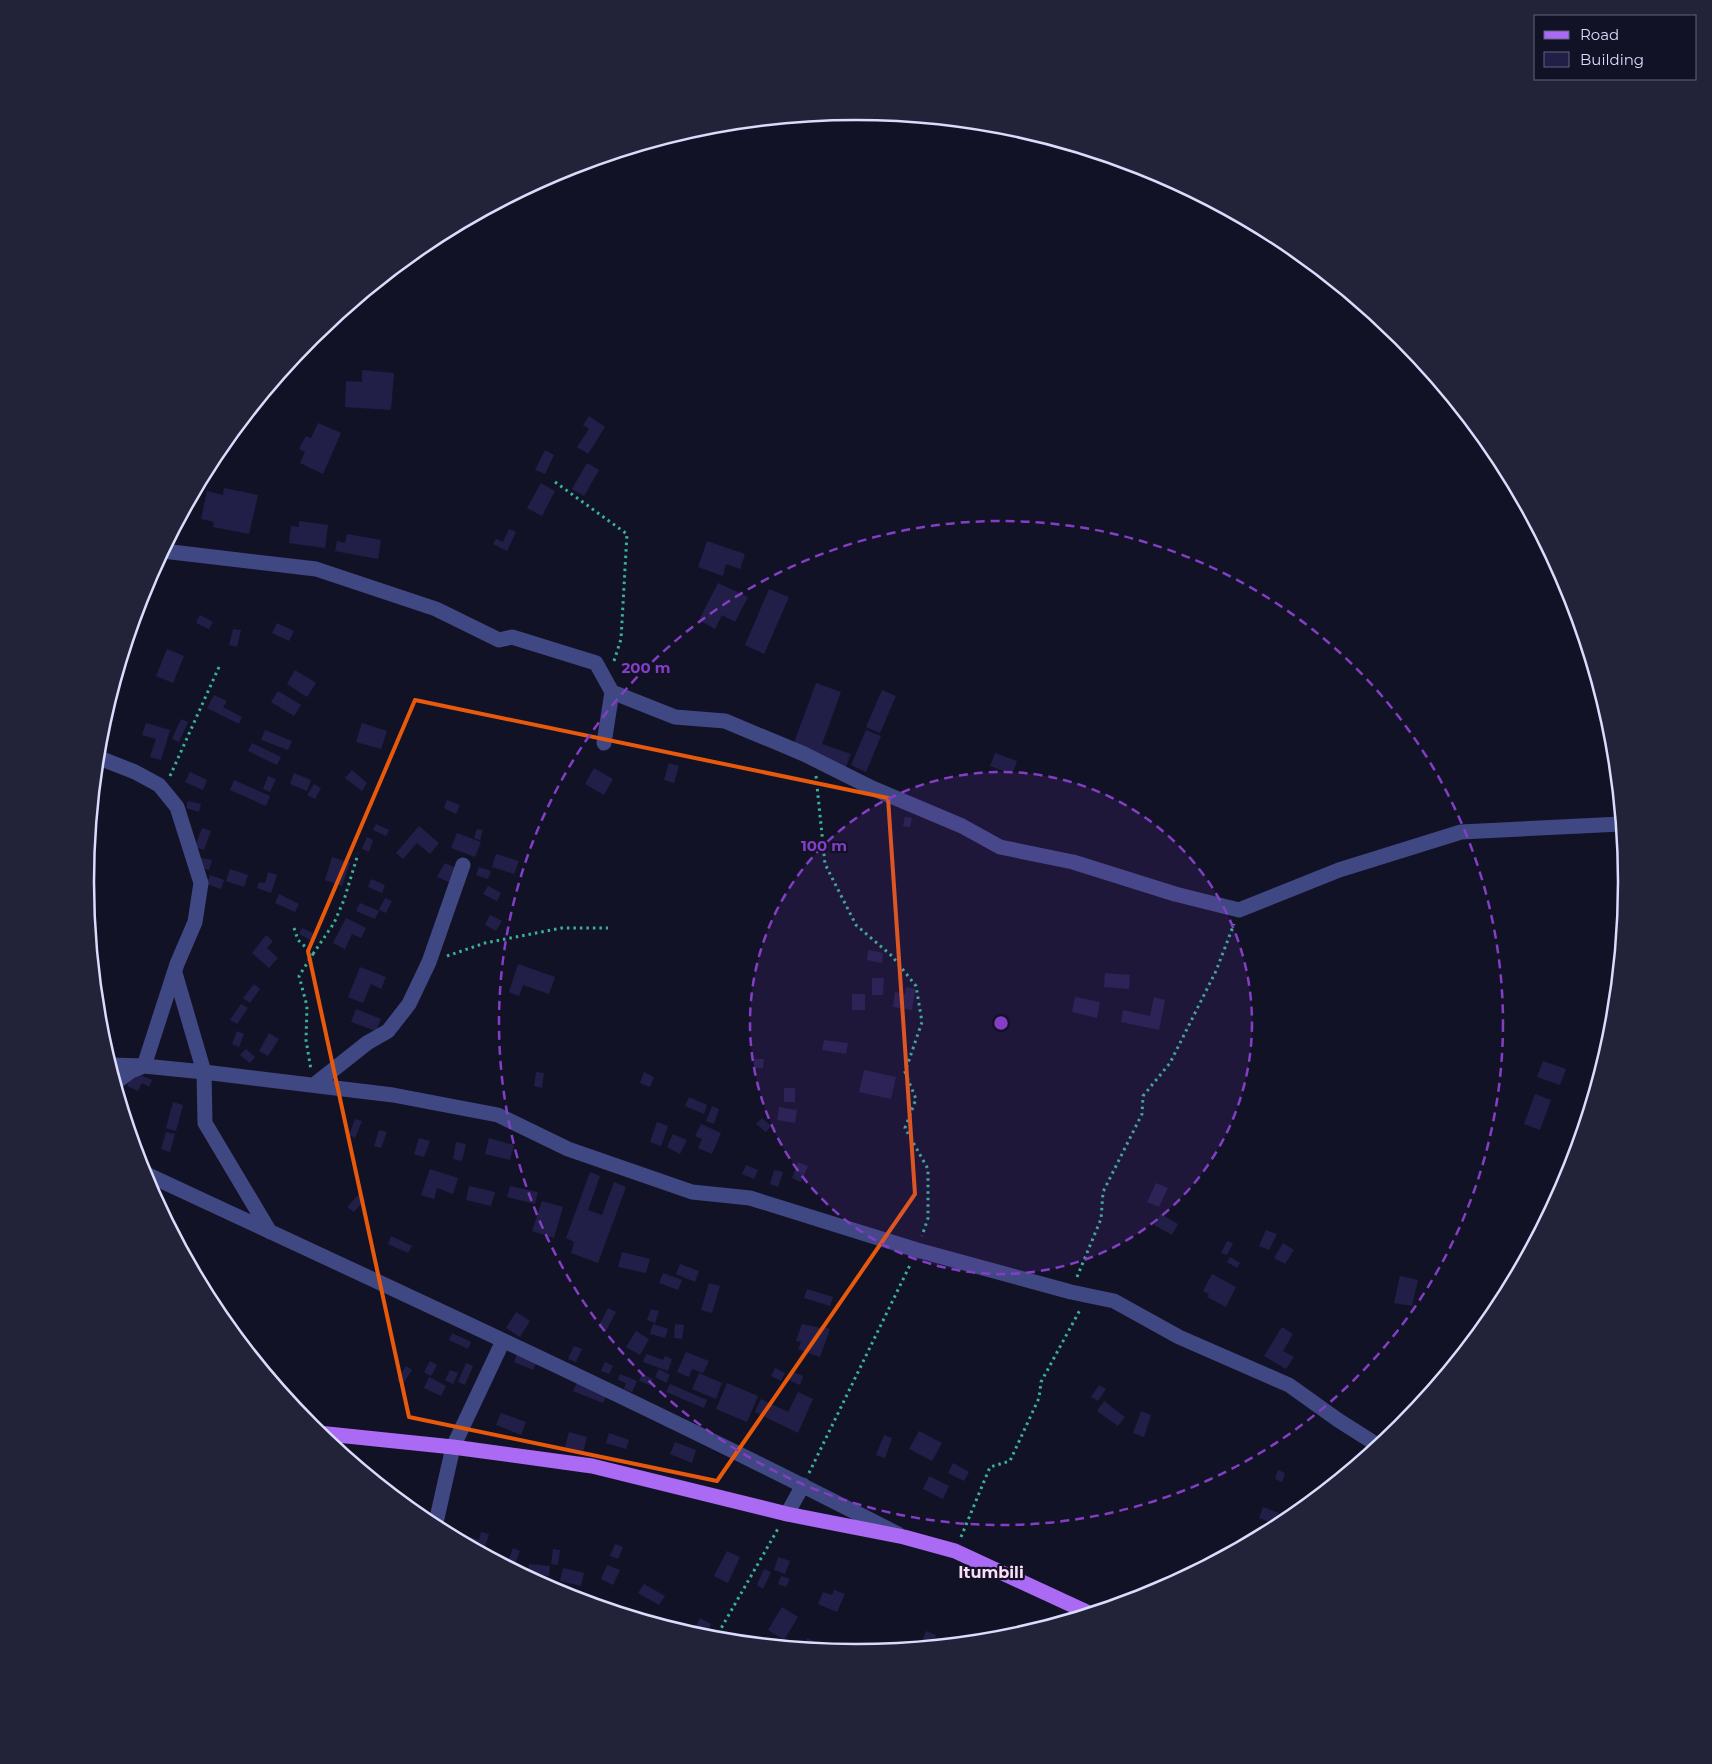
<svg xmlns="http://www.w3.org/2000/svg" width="1712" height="1764" viewBox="0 0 1712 1764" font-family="Montserrat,sans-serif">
<rect width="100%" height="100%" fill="#121227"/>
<path fill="#211f47" d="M362,370l32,3 -3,37 -46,-3 1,-26 16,1z
M589,416l16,11 -17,27 -11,-7 12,-18 -6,-4z
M318,423l23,10 -18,41 -23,-11 5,-11 -6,-3 7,-13 5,2z
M545,450l9,5 -9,19 -10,-4z
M587,463l12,7 -15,26 -12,-7z
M541,483l14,8 -13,25 -15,-8z
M224,488l34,7 -9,39 -36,-7 1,-5 -13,-3 6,-28 16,4z
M299,521l29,4 -3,23 -36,-5 2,-17 8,1z
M509,529l7,3 -9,19 -14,-7 3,-5 7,3z
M347,534l34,6 -3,19 -43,-8 2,-10 8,2z
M707,541l38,13 -5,15 -14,-5 -3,12 -25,-9z
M718,583l30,14 -13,25 -13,-7 -7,14 -16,-9z
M769,589l20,8 -25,57 -19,-9z
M200,615l13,7 -4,7 -13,-6z
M277,623l17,8 -5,10 -17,-8z
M233,629l8,1 -4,17 -8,-2z
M167,649l17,7 -11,27 -17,-7z
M295,670l21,13 -9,14 -20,-13z
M816,683l25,9 -19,52 29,10 -5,13 -54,-19z
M882,690l14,6 -16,37 -14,-6z
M278,691l23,14 -7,11 -23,-14z
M214,695l13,6 -4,6 19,10 -3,7 -32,-16z
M181,719l7,3 -9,20 -7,-3z
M146,723l24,7 -9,30 -11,-3 6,-18 -14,-4z
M362,723l25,8 -6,18 -25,-7z
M265,730l27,11 -4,9 -27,-10z
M866,730l15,6 -15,36 -15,-7z
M252,743l29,14 -4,8 -29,-14z
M995,753l22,8 -5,13 -22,-8z
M669,763l10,3 -5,17 -10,-3z
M594,768l19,11 -9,16 -19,-11z
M352,770l15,13 -5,8 -17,-13z
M190,772l17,8 -4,10 -18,-8z
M294,773l17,7 -4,11 -17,-7z
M268,776l8,3 -6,13 -7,-3z
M234,780l36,16 -4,10 -36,-16z
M314,784l7,4 -6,11 -8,-4z
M447,800l13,5 -4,9 -12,-6z
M188,801l13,3 -2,8 -13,-4z
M905,817l7,1 -2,9 -7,-1z
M376,824l13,6 -3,6 -13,-6z
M419,826l20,17 -9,11 -13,-11 -14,16 -7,-6z
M202,828l9,3 -7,19 -9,-3z
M477,829l6,1 -3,10 -6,-2z
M457,833l24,9 -6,15 -24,-9z
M367,837l6,3 -4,12 -7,-3z
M496,854l23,7 -5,13 -22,-7z
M332,857l18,6 -8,23 -17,-6z
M201,858l11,2 -3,10 -10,-3z
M445,863l15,7 -7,14 -16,-7z
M479,867l12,4 -3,8 -12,-4z
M230,869l18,6 -4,12 -18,-6z
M268,872l9,3 -6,18 -14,-5 2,-6 6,1z
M210,875l14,5 -3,9 -14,-5z
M371,879l14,6 -3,8 -14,-6z
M488,886l13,7 -4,8 -14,-7z
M279,894l20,10 -4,8 -20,-9z
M385,898l7,3 -6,12 -7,-3z
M360,903l19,8 -4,8 -19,-8z
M490,915l12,6 -6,10 -11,-6z
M346,918l20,10 -5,10 -9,-4 -7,15 -12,-6z
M302,928l15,7 -3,7 -15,-8z
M266,935l7,6 -6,7 11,10 -9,10 -17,-15z
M868,950l15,3 -1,10 -15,-3z
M518,964l37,13 -6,17 -26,-9 -4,11 -10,-4z
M360,967l26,10 -5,12 -10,-5 -8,19 -15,-6z
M1105,973l25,2 -1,14 -25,-2z
M872,978h12l-1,17h-11z
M254,984l6,5 -10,14 -7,-5z
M906,987l9,2 -3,21 -19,-3 2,-15 10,2z
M852,994h13v16h-13z
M1075,997l25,5 -3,16 -25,-6z
M1154,997l11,3 -6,30 -38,-8 2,-12 27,6z
M241,1004l7,4 -11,16 -7,-4z
M356,1009l25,10 -5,12 -25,-9z
M237,1031l7,3 -5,13 -7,-3z
M269,1033l10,6 -11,17 -9,-5z
M824,1040l24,3 -2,11 -24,-4z
M246,1049l9,8 -5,6 -10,-8z
M754,1059h10l-1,9h-9z
M1543,1061l23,8 -6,16 -23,-8z
M864,1070l32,7 -5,22 -32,-7z
M133,1072l19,8 -3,7 -7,-4 -4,8 -11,-5z
M536,1072l8,1 -2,15 -8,-2z
M644,1072l10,5 -4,10 -10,-4z
M784,1088h11v14h-11z
M1535,1094l16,6 -11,30 -16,-6z
M689,1097l18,8 -3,9 -19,-8z
M173,1102l10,3 -7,26 -10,-3z
M712,1106l7,3 -5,15 -8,-3z
M779,1107l18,3 -2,13 -18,-3z
M762,1118l9,8 -5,6 -10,-8z
M355,1119l7,2 -7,17 -6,-3z
M657,1122l11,4 -7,20 -11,-4z
M701,1124l20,9 -9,21 -14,-6 4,-9 -7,-3z
M379,1130l8,2 -6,16 -7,-2z
M166,1132l9,2 -5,18 -9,-3z
M673,1134l14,6 -7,14 -13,-7z
M419,1138l11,3 -6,16 -10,-3z
M489,1138l25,7 -4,15 -25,-6z
M456,1142l10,2 -4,17 -9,-2z
M798,1162l10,4 -7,16 -9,-4z
M746,1165l12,5 -4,9 -12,-5z
M430,1169l28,9 -5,16 -16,-6 -3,11 -13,-4z
M774,1170l9,2 -5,15 -8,-3z
M590,1172l10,4 -12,34 14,5 12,-33 12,5 -28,76 -27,-10 3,-11 -8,-4z
M1156,1183l12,5 -9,19 -12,-5z
M469,1186l26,6 -4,14 -25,-6z
M510,1186l28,6 -3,12 -28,-7z
M359,1194l6,6 -11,12 -7,-5z
M542,1201l21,6 -9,31 -22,-7z
M1161,1214l17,10 -6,11 -18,-10z
M1266,1230l11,4 -8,16 -10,-4z
M391,1236l21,10 -4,7 -20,-9z
M1227,1241l6,2 -6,12 -6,-2z
M1283,1243l11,7 -9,14 -11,-6z
M622,1252l28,7 -4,14 -28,-6z
M1230,1257l10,6 -3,5 -10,-6z
M680,1264l19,7 -4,11 -19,-8z
M663,1273l19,7 -4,10 -19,-7z
M1212,1274l24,13 -10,20 -19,-10 2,-3 -6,-3z
M1400,1276l18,4 -6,26 -18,-3z
M709,1283l11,3 -8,27 -11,-3z
M807,1289l26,8 -3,9 -26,-8z
M608,1308l8,4 -10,19 -8,-4z
M651,1309l8,2 -4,12 -8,-3z
M516,1312l14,9 -10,16 -14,-9z
M653,1324l15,5 -3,9 -15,-4z
M675,1324l9,1 -2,14 -8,-1z
M802,1324l18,4 1,-2 9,3 -10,28 -22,-8 3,-7 -5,-1z
M1282,1327l11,7 -10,17 11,6 -8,12 -22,-13z
M636,1331l13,8 -9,16 -14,-8z
M452,1333l19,9 -3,7 -19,-9z
M574,1346l8,3 -6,13 -8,-3z
M518,1351l20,8 -5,11 -19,-8z
M686,1352l23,9 -6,12 -11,-4 -3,8 -12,-5z
M646,1354l17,6 2,-4 7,3 -4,12 -25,-9z
M430,1361l7,4 -6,11 -7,-4z
M605,1362l8,4 -4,8 -8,-3z
M466,1363l7,3 -8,19 -7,-3z
M406,1366l6,4 -9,14 -6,-4z
M775,1368l10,5 -4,8 -10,-5z
M659,1369l11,6 -4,8 -11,-6z
M450,1370l8,3 -5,11 -8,-4z
M793,1372l10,4 -3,9 -11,-5z
M699,1373l23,10 -6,16 -24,-10z
M620,1374l17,7 -5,11 -8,-3 2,-6 -8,-3z
M642,1374l11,5 -3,6 -11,-4z
M429,1377l17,9 -5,10 -17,-8z
M578,1381l29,13 -4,9 -30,-12z
M727,1383l31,13 -11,26 -31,-13z
M670,1384l37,16 -3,8 -38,-16z
M1099,1385l7,4 -8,12 -7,-4z
M798,1392l15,7 -15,34 -43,-21 6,-13 27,13z
M1104,1401l21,16 -7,9 -21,-15z
M1141,1411l10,4 -7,22 -11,-4z
M501,1413l25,9 -5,13 -25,-10z
M919,1431l23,12 -10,18 -23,-12z
M569,1432l18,5 -4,15 -18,-5z
M609,1433l20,7 -3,9 -20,-6z
M884,1435l8,3 -7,20 -9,-3z
M675,1442l21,8 -4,13 -22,-9z
M953,1463l16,9 -5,9 -16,-8z
M1278,1470l7,3 -3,9 -7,-3z
M929,1476l20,10 -6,13 -20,-10z
M1263,1507l16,6 -4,11 -16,-6z
M481,1532l8,2 -5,16 -16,-5 2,-8 9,3z
M615,1544l8,3 -5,12 -8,-3z
M513,1548l7,3 -6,15 -7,-2z
M553,1549l7,1 -2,15 -7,-1z
M727,1551l13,6 -12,26 -14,-7z
M778,1557l12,4 -5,13 -11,-4z
M529,1564l21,2 -1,10 -21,-2z
M607,1565l13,5 -7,15 -12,-6z
M563,1568l21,5 -3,13 -21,-5z
M764,1569l7,3 -8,17 -6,-4z
M781,1576l9,3 -4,8 -8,-3z
M644,1584l21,12 -6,9 -21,-12z
M834,1590l11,4 -8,18 -19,-8 5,-12 9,3z
M782,1607l16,10 -14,23 -16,-10z
M700,1618l11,6 -5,10 -11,-6z
M926,1631l10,4 -4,10 -10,1h-2z
M807,1638l20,9 -1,3 -23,-2z"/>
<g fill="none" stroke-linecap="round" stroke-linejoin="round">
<path stroke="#39b297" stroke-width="3" stroke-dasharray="2.5 4" stroke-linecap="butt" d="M555,482l72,52 -6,105 -8,25
M170,776l49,-109
M816,776l9,88 31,61 36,31 24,30 6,36 -17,50 11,27 -11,29 23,41v49l-6,18
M294,928l4,12 15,14 -14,22 8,30 -1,34 5,30
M313,954l21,-31 10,-23 14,-46
M447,956l38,-13 77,-15h46
M1077,1277l24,-58 2,-27 39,-78 1,-18 27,-33 46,-92 18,-47
M809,1473l102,-210
M961,1537l29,-70 20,-6 29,-63 2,-16 40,-74
M715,1639l64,-112"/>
<path stroke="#404883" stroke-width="15" d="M163,551l153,18 120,40 63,31 13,-3 84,26 16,29 -8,51
M612,692l63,25 50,4 79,33 68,34 90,38 38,21 73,15 102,32 64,16 100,-40 122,-38 160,-8
M97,757l38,15 24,13 5,6 13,16 24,76 -6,39 -18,42 -33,102 -13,5 -16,12
M175,973l29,99 1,51 65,109
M110,1065l34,1 60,6 189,23 105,20 70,34 124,43 58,6 167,52 154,42 43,9 65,36 110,48 49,35 41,26
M314,1085l53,-42 21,-12 21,-27 20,-42 34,-97
M142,1172c253,118 508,234 756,362
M787,1514l16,-29
M435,1527l18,-80 50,-106"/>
<path stroke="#aa6af4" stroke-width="15" d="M318,1433l135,14 139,19 195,48 117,23 51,14 134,62"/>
</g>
<path fill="none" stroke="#e8590c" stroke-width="4" stroke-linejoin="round" d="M415,700l473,98 27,396 -198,287 -308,-64 -101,-466z"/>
<circle cx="1001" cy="1023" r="251" fill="#843ec5" fill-opacity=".12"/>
<g fill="none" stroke="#843ec5" stroke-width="2.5" stroke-dasharray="9 6">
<circle cx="1001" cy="1023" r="251"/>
<circle cx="1001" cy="1023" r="502"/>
</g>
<g text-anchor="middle" stroke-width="4.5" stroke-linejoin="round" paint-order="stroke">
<g font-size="16" font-weight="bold" fill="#fddcf6" stroke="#121227">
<text x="991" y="1578">Itumbili</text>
</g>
</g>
<path d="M0 0H1712V1764H0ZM94 882a762 762 0 1 1 1524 0a762 762 0 1 1-1524 0Z" fill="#222238" fill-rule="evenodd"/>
<path fill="none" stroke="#dadcfc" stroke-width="2.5" d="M94 882a762 762 0 1 1 1524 0a762 762 0 1 1-1524 0Z"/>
<circle cx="1001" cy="1023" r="8" fill="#843ec5" stroke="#121227" stroke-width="2.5"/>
<g font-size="15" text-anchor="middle" font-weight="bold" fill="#843ec5" stroke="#121227" stroke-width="4.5" stroke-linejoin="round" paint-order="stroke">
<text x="646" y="673">200 m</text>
<text x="824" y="851">100 m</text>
</g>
<rect x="1534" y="15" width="162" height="65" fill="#121227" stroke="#62637c"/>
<rect x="1544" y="31" width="25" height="8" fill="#aa6af4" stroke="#62637c"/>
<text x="1580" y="40" font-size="15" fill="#dadcfc">Road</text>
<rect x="1544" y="52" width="25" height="15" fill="#211f47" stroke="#62637c"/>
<text x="1580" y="65" font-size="15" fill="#dadcfc">Building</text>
</svg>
